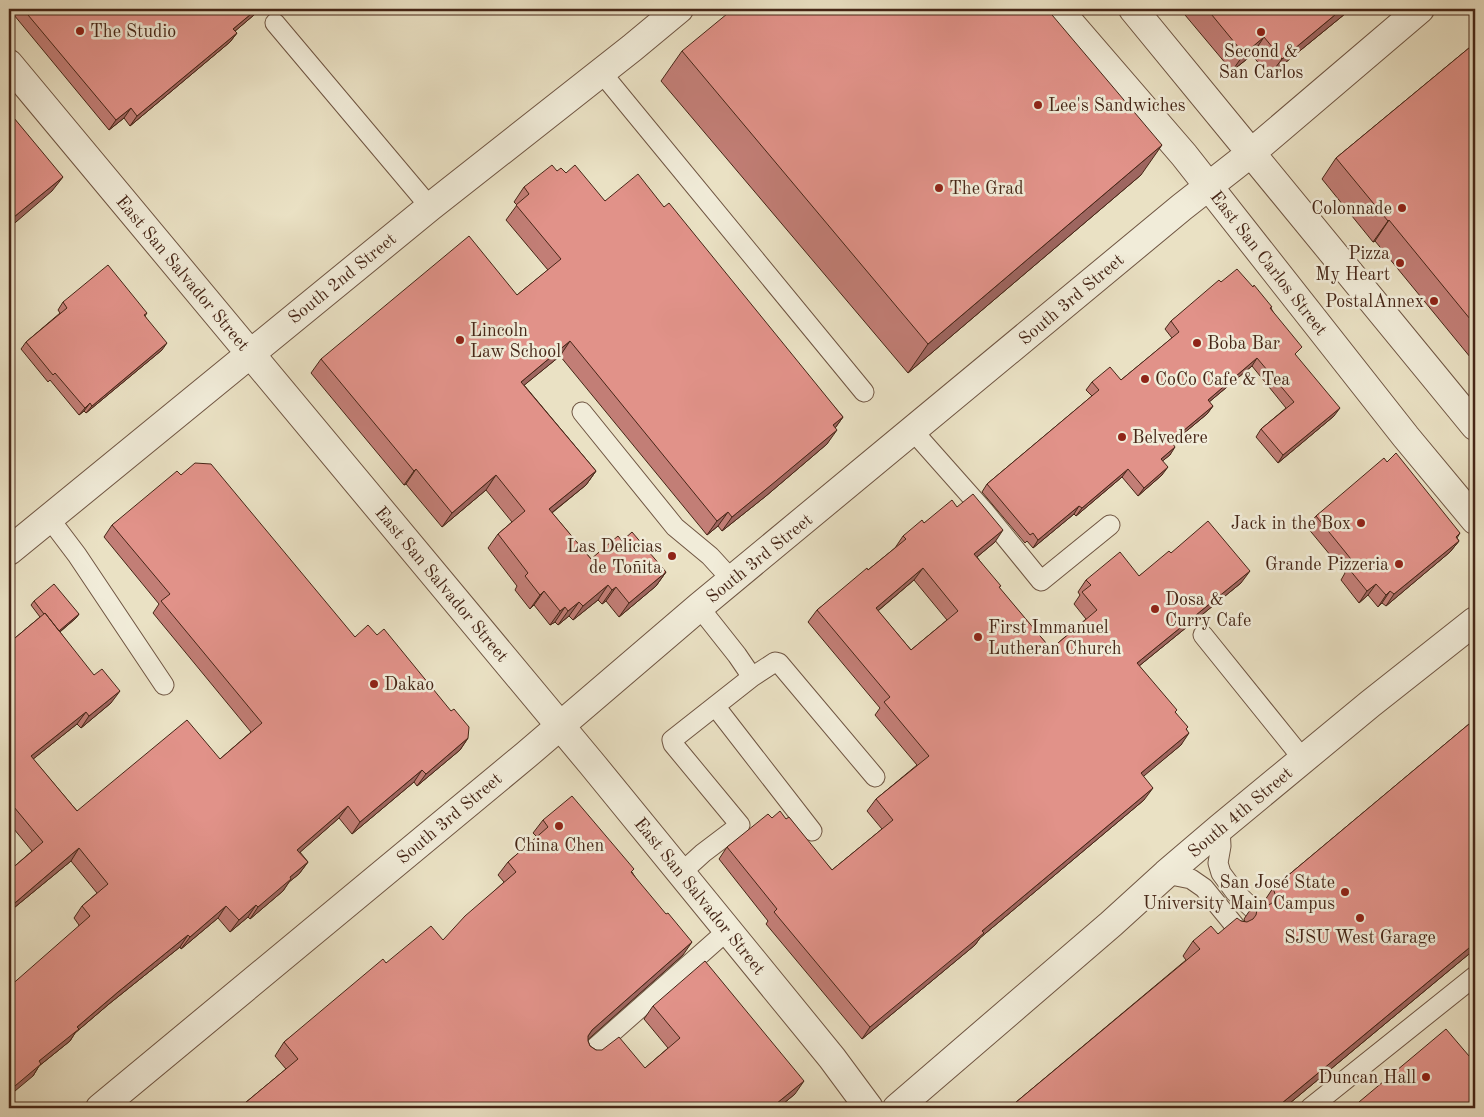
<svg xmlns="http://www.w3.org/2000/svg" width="1484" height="1117" viewBox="0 0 1484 1117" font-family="'Old Standard TT',serif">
<rect width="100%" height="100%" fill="#eae1c4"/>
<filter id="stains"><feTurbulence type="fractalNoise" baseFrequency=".004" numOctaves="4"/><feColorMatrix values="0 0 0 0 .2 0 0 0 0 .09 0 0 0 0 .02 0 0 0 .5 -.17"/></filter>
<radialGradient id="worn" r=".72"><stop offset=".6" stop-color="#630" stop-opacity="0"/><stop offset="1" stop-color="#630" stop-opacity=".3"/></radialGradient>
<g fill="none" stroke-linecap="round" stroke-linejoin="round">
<g stroke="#6f5542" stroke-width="21">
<path id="service" d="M275,23l155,184
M601,72l263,320
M582,412l93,115 35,29 22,24
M913,431l71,80 57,70 69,-56
M49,518l28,37 87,130
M699,607l38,48 15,22 23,-15 4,1 96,114
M1203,635l100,124
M715,706l97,125
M1220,828l1,18 -3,17 3,10 14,19 19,18
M681,873l22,-20 37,-28 -67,-81 -1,-4 80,-63
M1166,874l25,5 13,9 31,38
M590,1052l138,-122
M1310,1108l165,-132"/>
</g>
<g stroke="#6f5542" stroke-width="30">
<path id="tertiary" d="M1058,9l126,146 222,282 69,83
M1133,9l342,417
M9,64l583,700 240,294 37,50
M9,551l421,-344 202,-159 47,-39
M100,1108l426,-353 173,-148 483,-400 69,-54 169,-144
M897,1108l214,-184 55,-50 54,-46 150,-124 105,-83"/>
</g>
<use href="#service" stroke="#f1ecd9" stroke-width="19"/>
<use href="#tertiary" stroke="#f1ecd9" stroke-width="28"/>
</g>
<path fill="#c27e76" stroke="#462617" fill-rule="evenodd" d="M9,9h252l-26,22 2,2 -7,9 -100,84 -6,-8 -15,12z
M1180,9h171l-82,67 -17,-21 -20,16z
M1475,43v320l-100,-122 -2,1 -51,-63 14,-21z
M682,51l459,124 -233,198 -247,-292z
M557,171l9,2 39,28 59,6 179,210 -8,11 -8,16 -61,52 -44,35 -4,-5 -11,9 -147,-179 -36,29 72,86 -10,14 -34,28 39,46 31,-18 44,31 -10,14 -37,31 -13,-16 -4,3 -4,-4 -25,20 -4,-4 -11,9 -3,-3 -5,3 -16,-20 -4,4 -15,-19 2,-4 -29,-38 10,-14 14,-12 -26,-32 -44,37 -36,-43 -2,1 -93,-112 10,-14 196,-64 31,-25 -42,-50 11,-15 -3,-3 10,-15z
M1221,282l50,26 25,48 38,60 -56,47 -22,-26 5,-8 25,-21 -34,-42 -43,36 4,4 -6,8 -35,29 -2,12 -8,6v14l-24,21 -16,-19 -46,39 -2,-2 -41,34 -6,-7 -2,2 -43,-51 5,-8 105,-88 -6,-6 6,-8 29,-2 51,-42 -7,-9 6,-8z
M63,302l84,11 -2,3 17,34 -76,63 -2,-2 -5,4 -29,-35 -2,2 -27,-33 5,-7 34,-29 -2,-3z
M1387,462l73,71 -3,5 2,3 -9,11 -64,54 -4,-3 -4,4 -10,-12 -9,8 -18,-23 4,-7 -38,-46 9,-11z
M181,475l174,162 113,101 -8,12 -43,36 -3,-4 -62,52 -13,-16 -39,34 8,10 -9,12 -10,8 -6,9 -33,28 -2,-2 -18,15 -12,-14 -37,31 -1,-2 -71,57 -34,29 -5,8 -31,25 -6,10 46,-151 -5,-7 8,-12 15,-13 -26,-32 -62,51v-41l23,-20 -23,-28v-180l31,-26 -9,-12 3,-4 45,13 -3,4 -16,14 51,71 -30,25 -4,-4 -44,35 44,52 143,-52 31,-27 -98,-119 6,-9 -55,-67 8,-12z
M957,507l38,35 -18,15 22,31 52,61 35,-30 -12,-15 6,-9 -2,-3 8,-12 53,-4 32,-23 70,30 -102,83 36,46 12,18 -6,15 -38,31 1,24 -164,138 -5,7 -113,94 -96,-115 2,-3 -49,-62 8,-12 45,-29 14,1 46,51 50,-41 -15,-18 9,-12 41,-34 -42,-50 5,-7 -72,-86 9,-12 51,-40 27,-22 8,-12 21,-13zM914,580l33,40 -36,30 -33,-39z
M1475,719v230l-191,159h-275l177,-148 -3,-4 10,-15 25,-7 23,-13 4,1 -1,-3 10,-15 9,2v-3l10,-15z
M543,820l89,52 51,83 -95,84v2l2,5 6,4 49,18 23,-20 -24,-29 9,-13 142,88 -17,14h-539l47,-39 -11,-13 9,-14 102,-79 57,-23 61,-58 -6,-7 10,-13 29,-25 -4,-4z
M1359,1102l116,6h-120z"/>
<path fill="#9e6660" stroke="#462617" d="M257,9h4l-34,29 6,-9z
M1342,9h9l-82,67 13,-17z
M237,33l-7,9 -100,84 7,-10z
M1264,37l-12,18 -20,16 12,-17z
M131,108l-7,10 -15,12 7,-10z
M1162,145l-21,30 -233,198 20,-29z
M63,177l-11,14 -43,37v-7z
M1389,220l-14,21 -2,1 15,-21z
M570,341l-10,15 -49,40 10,-14z
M167,343l-5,7 -76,63 6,-7z
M1257,358l-5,8 -50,42 6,-8z
M90,403l-6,8 -5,4 6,-7z
M1213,406l-6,8 -42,35 6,-8z
M1340,408l-6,8 -56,47 5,-8z
M843,417l-10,14v-6z
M837,430l-10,14 -61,52 -44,35 10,-14z
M1175,447l-5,8 -15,12 6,-8z
M1168,467l-6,8 -24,21 6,-8z
M416,469l-10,15 -2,1 10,-14z
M1128,469l-6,8 -46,39 6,-8z
M596,471l-10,14 -47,38 10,-14z
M496,475l-10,15 -44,37 10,-14z
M1079,506l-5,8 -41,34 5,-8z
M728,512l-10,14 -11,9 10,-14z
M1003,530l-8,12 -29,24 8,-12z
M1459,541l-9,11 -64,54 8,-12z
M923,568l-9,12 -47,40 9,-12z
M1250,571l-9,12 -113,92 9,-12z
M666,572l-10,14 -37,31 10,-14z
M1376,584l-8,11 -9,8 8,-12z
M608,585l-10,15 -25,20 10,-14z
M616,587l-10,14 -4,3 10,-14z
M544,591l-10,14 -4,4 10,-14z
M1390,591l-8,12 -4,4 8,-12z
M579,602l-10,14 -11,9 10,-14z
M565,607l-10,15 -5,3 10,-14z
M79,614l-3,4 -20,17 2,-4z
M120,691l-9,12 -30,25 8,-12z
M86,712l-9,12 -55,44 9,-12z
M1189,733l-8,12 -49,41 9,-13z
M468,738l-8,12 -43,36 9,-12z
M422,770l-8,12 -62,52 8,-12z
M1153,788l-9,12 -164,138 -5,7 -113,94 8,-12 112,-96z
M348,806l-9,12 -50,44 8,-12z
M79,848l-8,13 -62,51v-4z
M308,862l-9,12 -10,8 -6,9 -33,28 8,-12 32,-30z
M256,905l-8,12 -18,15 9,-12z
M226,906l-8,12 -37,31 9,-12z
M188,935l-8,12 -71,57 -34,29 -5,8 -31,25 -6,10 -24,20v-5l30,-30 38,-34 41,-35z
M692,942l-9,13 -100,89 9,-14z
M1475,943v6l-191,159h-8z
M804,1081l-9,13 -17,14h-7z"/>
<path fill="#e19289" stroke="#462617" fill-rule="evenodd" d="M23,9h234l-24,20 4,4 -100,83 -6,-8 -15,12z
M733,9h314l115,136 -234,199 -246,-293z
M1207,9h135l-60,50 -18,-22 -20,17z
M1475,43v141l-1,1 1,2v138l-86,-105 -1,1 -52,-63z
M9,112l54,65 -54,44z
M552,165l5,6 4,-3 5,5 9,-8 30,36 33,-27 26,33 5,-4 174,214 -10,8 4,5 -61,51 -44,36 -4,-5 -11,9 -147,-180 -49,41 75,89 -47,38 42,50 27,-23 4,5 10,-9 34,40 -37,31 -13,-16 -4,3 -4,-5 -25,21 -4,-4 -11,9 -3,-4 -5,4 -16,-20 -4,4 -15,-19 3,-3 -30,-39 27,-23 -29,-36 -44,38 -36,-44 -2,2 -93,-112 148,-123 48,59 44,-36 -45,-54 13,-11 -5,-7z
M108,265l39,48 -3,2 23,28 -75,63 -2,-3 -5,5 -30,-35 -2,2 -27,-33 41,-34 -4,-6z
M1237,269l16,18 1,-2 18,22 -2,1 32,39 -7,7 45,54 -57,47 -22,-26 33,-27 -37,-44 -49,42 5,6 -42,35 4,6 -14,12 7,8 -24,21 -16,-19 -46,39 -3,-2 -41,34 -5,-7 -3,2 -43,-51 112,-94 -7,-8 18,-15 11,13 58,-48 -8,-11 48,-41 2,2z
M1396,453l64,80 -4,4 3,4 -65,53 -4,-3 -4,4 -10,-11 -9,7 -18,-22 6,-5 -39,-48 68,-58 3,4z
M195,463l16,1 144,173 13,-12 9,10 7,-6 67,82 3,-2 15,18 -1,11 -42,36 -4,-4 -62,52 -12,-16 -51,44 11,12 -18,15 1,2 -33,28 -2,-2 -17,15 -13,-14 -36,31 -2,-2 -70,57 -41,35 2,2 -40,32 2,3 -32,27v-104l81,-71 -8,-10 26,-22 -29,-36 -70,60v-37l34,-29 -34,-41v-158l36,-30 49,62 8,-6 18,22 -31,25 -3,-4 -55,44 46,55 110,-91 33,39 42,-36 -101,-122 9,-7 -58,-69 65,-54 4,4z
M973,494l30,36 -29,24 27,32 -2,1 52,62 46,-39 -15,-18 9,-7 -5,-5 34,-28 19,24 30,-25 2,2 37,-32 42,50 -113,92 40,47 -2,2 13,15 -2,2 3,4 -48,40 12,15 -171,143 2,2 -114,94 -96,-115 3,-3 -50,-62 41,-33 4,4 8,-7 6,8 3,-2 43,53 61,-50 -17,-21 53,-43 -45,-54 6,-5 -73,-87 50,-42 1,2 38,-31 -3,-3 19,-16 2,3 28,-23 5,7zM923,568l35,43 -47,39 -35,-42z
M54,584l25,30 -20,17 -14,-18 -1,1 -10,-13z
M1475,719v224l-199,165h-267l191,-159 -7,-8 18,-15 7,8 19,-16 4,3 6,1 6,-3 3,-4 1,-5 -3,-6 2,-2 5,4h6l5,-3 4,-6 -3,-9z
M572,796l62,73 -3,3 35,42 2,-1 24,29 -100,88 -4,6v5l2,5 6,4h6l17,-13 26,31 35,-30 -27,-32 52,-45 99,120 -33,27 -1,-1 -2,1h-529l59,-49 -14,-17 99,-83 3,4 45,-37 12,14 22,-24 51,-44 -8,-10 40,-35 -5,-7z
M1446,1029l29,34v45h-111l-5,-6z"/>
<g fill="#8f2418" stroke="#f1ecd9" stroke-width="2">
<circle cx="80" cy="31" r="5"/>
<circle cx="1261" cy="32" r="5"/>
<circle cx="1038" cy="105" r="5"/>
<circle cx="939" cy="188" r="5"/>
<circle cx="1402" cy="208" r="5"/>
<circle cx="1400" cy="263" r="5"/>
<circle cx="1434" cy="301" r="5"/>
<circle cx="460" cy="340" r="5"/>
<circle cx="1197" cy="343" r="5"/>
<circle cx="1145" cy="379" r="5"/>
<circle cx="1122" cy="437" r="5"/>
<circle cx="1361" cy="523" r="5"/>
<circle cx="672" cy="556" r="5"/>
<circle cx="1399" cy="564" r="5"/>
<circle cx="1155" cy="609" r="5"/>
<circle cx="978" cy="637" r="5"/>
<circle cx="374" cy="684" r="5"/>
<circle cx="559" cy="826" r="5"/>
<circle cx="1345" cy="892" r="5"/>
<circle cx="1360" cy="918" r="5"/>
<circle cx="1426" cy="1077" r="5"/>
</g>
<g text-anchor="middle" stroke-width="5" stroke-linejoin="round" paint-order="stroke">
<g font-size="18" fill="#462617" stroke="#f1ecd9" text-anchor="start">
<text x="90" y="37">The Studio</text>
<text x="1261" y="57" text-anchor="middle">Second &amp;<tspan x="1261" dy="21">San Carlos</tspan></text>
<text x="1048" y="111">Lee's Sandwiches</text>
<text x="949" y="194">The Grad</text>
<text x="1392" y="214" text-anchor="end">Colonnade</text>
<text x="1390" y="259" text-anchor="end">Pizza<tspan x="1390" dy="21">My Heart</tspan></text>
<text x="1424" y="307" text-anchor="end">PostalAnnex</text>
<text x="470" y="336">Lincoln<tspan x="470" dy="21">Law School</tspan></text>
<text x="1207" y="349">Boba Bar</text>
<text x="1155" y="385">CoCo Cafe &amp; Tea</text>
<text x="1132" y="443">Belvedere</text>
<text x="1351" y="529" text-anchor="end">Jack in the Box</text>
<text x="662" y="552" text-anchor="end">Las Delicias<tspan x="662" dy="21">de Toñita</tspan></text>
<text x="1389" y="570" text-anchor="end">Grande Pizzeria</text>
<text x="1165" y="605">Dosa &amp;<tspan x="1165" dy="21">Curry Cafe</tspan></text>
<text x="988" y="633">First Immanuel<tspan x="988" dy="21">Lutheran Church</tspan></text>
<text x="384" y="690">Dakao</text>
<text x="559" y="851" text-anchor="middle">China Chen</text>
<text x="1335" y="888" text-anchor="end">San José State<tspan x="1335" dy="21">University Main Campus</tspan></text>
<text x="1360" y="943" text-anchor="middle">SJSU West Garage</text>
<text x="1416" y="1083" text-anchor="end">Duncan Hall</text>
</g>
<g font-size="18" fill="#462617" stroke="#f1ecd9">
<text transform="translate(1269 263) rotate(52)" y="6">East San Carlos Street</text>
<text transform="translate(183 273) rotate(50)" y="6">East San Salvador Street</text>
<text transform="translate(342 278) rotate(-39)" y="6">South 2nd Street</text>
<text transform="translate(1071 299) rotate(-40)" y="6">South 3rd Street</text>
<text transform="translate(759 558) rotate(-39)" y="6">South 3rd Street</text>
<text transform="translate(442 584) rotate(50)" y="6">East San Salvador Street</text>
<text transform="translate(1240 812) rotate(-40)" y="6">South 4th Street</text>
<text transform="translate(449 818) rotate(-40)" y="6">South 3rd Street</text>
<text transform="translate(700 896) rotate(51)" y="6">East San Salvador Street</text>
</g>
</g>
<rect width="1484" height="1117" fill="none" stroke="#eae1c4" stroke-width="30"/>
<rect x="10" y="10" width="1464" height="1097" fill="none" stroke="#462617" stroke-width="2.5"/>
<rect x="15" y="15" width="1454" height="1087" fill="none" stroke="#462617"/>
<rect width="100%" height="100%" filter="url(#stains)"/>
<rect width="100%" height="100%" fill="url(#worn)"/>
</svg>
